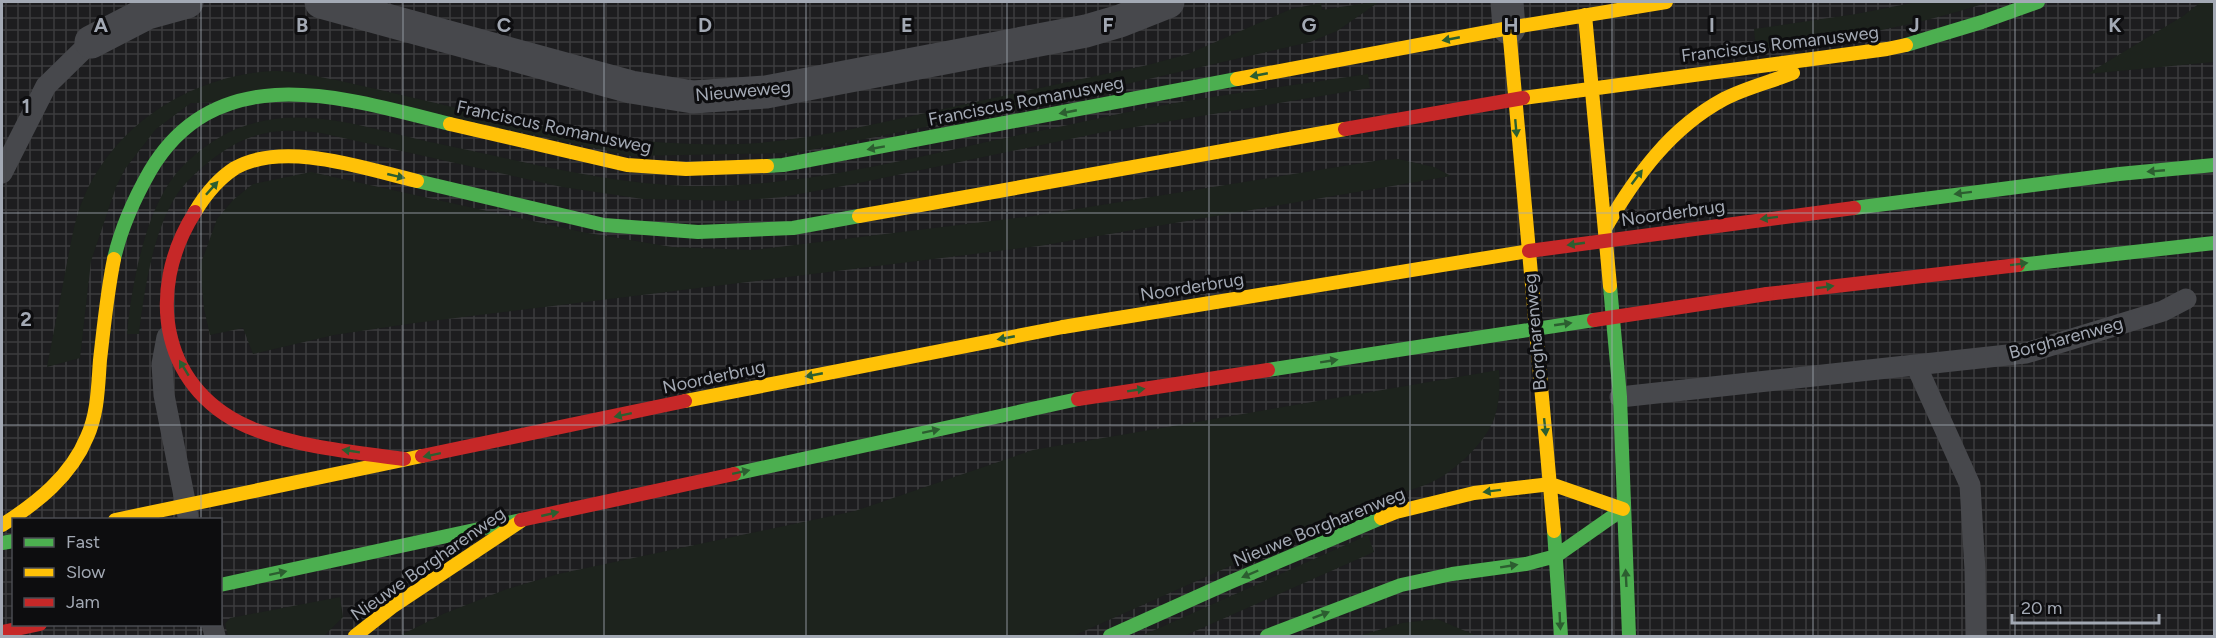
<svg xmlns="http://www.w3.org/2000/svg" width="2216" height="638" viewBox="0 0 2216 638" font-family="Figtree,sans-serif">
<defs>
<pattern id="industrial-grid" width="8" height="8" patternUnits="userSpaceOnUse" patternTransform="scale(1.5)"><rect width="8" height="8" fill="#1d1d1f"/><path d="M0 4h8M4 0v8" fill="none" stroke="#3b3b3d"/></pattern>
</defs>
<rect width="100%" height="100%" fill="#131313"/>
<path fill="url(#industrial-grid)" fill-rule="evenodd" d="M2,2h2212v634h-2212zM14,520h206v104h-206z"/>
<path fill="#1d231d" d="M1373,2h6l-42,29 -27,11 -275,63 -240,48 -164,3 -257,-56 -183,3 -35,26 -31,40 -9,18 -25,74 -11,97 -33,9c6,-33 13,-66 19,-99 5,-24 8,-49 18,-71 32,-74 108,-121 188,-126 21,-1 43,5 64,9 131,29 265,69 402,64 62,-2 123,-17 183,-30 76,-17 151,-33 227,-49l40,-11 103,-45 30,-6 1,7z
M1917,2h72c-79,26 -151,37 -233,48l-2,-21 102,-15z
M2201,2h13v60l-127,12 96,-58z
M1368,74l2,14 -271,45 -245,51 -71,13 -48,4 -92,-2 -81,-12 -241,-54c-20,-2 -39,-4 -59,1 -19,4 -37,15 -52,27 -9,7 -17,14 -24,22 -31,33 -42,107 -47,151h-12c4,-47 18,-122 48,-159 15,-19 40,-37 61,-46 66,-27 133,0 199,14 84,17 169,41 256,43 114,2 227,-30 338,-53 41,-8 83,-18 124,-26 71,-13 143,-22 215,-33z
M1398,159l36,8 17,9 -412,70 -624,77 -81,12 -81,19 -10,-26 -33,7 -6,-26 -4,-43 17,-47 16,-19 20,-16 58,-12 271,60 90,15 82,3 279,-34 348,-56z
M1499,370c1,16 1,30 -4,46 -7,24 -40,56 -63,66 -15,7 -33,11 -49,16l-310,138h-674l44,-22 64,-25 51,-15 297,-63 178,-61z
M1368,535l6,17 -190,84h-43z
M340,597l3,20 -19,19h-96l-3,-12 5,-6z
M1437,619l40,17h-118l43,-13z"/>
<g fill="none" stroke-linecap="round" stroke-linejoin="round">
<path stroke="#47484c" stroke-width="21" d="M2,173l44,-87 45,-44
M167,337l-5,27 2,31 24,121
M1916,365l54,120 5,85 1,66
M1620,397l406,-44 137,-42 23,-12
M212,624l3,12"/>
<path stroke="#47484c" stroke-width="33" d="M321,2l310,85 62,10 73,-5 320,-61 34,-10 48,-19
M1507,2l2,26
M91,42l56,-29 40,-11"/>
<path stroke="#4caf50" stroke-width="14" d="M1906,45l76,-23 56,-20
M767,166l16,-1 454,-86
M417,181l187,44 94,7 95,-4 66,-12
M114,259c7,-31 20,-60 36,-88 68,-115 195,-73 300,-47
M2018,265l196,-22
M1610,286l10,111 9,239
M734,474l344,-75
M1554,531l7,105
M2,543l12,-2
M220,585l301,-65
M1110,636l118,-53 153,-65
M1267,636l134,-51 51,-11 74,-10 30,-8 67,-47"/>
<path stroke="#ffc107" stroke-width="14" d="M1585,15l25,271
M1509,28l45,503
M1237,79l272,-51 157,-26
M1523,98l364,-49 19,-4
M450,124l177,41 59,4 81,-3
M195,212c10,-17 23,-33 40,-44 50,-28 131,1 182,13
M859,216l486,-87
M1606,227c30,-51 64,-99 118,-128 21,-11 46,-17 69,-26
M685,401l378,-74
M1381,518l15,-6 78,-19 77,-9 72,25
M115,520l307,-64
M2,525c35,-22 69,-49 85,-88 11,-24 11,-51 13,-77 4,-34 7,-67 14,-101
M355,636l37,-29 129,-86"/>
<path stroke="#c62828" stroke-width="14" d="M1345,129l178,-31
M195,212c-51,80 -34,182 61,218 47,18 99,22 148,29
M1767,294l251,-29
M422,456l263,-55
M521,520l213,-46
M2,632l38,-8"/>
<path stroke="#4caf50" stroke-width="14" d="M1854,208l265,-34 95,-9
M1268,370l326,-50"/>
<path stroke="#ffc107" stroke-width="14" d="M1063,327l466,-76"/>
<path stroke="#c62828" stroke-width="14" d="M1529,251l325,-43
M1594,320l173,-26
M1078,399l190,-29"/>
</g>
<defs><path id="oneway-solid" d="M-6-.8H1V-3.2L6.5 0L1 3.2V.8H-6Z" transform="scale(1.5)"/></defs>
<g fill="#2c5e30">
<use href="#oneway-solid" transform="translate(1451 39) rotate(169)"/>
<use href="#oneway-solid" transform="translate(1259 75) rotate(169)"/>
<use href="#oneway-solid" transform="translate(1068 112) rotate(169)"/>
<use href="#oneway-solid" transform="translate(1516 128) rotate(85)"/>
<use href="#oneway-solid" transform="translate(876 148) rotate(170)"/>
<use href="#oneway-solid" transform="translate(2156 171) rotate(175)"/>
<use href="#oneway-solid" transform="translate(396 176) rotate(13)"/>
<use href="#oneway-solid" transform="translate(1637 177) rotate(-53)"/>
<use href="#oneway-solid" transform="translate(212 188) rotate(-48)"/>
<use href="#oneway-solid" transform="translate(1963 193) rotate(173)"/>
<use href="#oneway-solid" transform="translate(1769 218) rotate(173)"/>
<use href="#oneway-solid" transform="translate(1576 244) rotate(172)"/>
<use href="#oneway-solid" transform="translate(2019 264) rotate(-7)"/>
<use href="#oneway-solid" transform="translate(1825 287) rotate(-7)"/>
<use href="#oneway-solid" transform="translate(1563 324) rotate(-8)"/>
<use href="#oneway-solid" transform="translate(1006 338) rotate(169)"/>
<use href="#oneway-solid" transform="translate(1329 361) rotate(-9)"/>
<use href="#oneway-solid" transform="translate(184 368) rotate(-121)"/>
<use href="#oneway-solid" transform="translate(814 375) rotate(169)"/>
<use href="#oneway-solid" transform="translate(1136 390) rotate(-9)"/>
<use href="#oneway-solid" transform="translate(623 415) rotate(168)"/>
<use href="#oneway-solid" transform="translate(1545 427) rotate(84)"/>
<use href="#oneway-solid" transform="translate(931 431) rotate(-12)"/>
<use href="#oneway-solid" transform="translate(351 451) rotate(-171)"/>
<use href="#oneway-solid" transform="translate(432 455) rotate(168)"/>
<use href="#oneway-solid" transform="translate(741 472) rotate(-12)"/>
<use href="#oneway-solid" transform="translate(1492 491) rotate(173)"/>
<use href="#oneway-solid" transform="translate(550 514) rotate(-13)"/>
<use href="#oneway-solid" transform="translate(1509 566) rotate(-9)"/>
<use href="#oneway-solid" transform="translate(278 573) rotate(-12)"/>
<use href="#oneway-solid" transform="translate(1250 574) rotate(157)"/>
<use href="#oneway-solid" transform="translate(1626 578) rotate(-93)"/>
<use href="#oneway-solid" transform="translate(1321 615) rotate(-21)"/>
<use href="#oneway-solid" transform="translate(1560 621) rotate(87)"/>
</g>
<path fill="none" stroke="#a3a9b4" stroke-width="1.5" stroke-opacity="0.55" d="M201,2v518M403,2v634M604,2v634M806,2v634M1007,2v634M1209,2v634M1410,2v634M1612,2v634M1813,2v634M2015,2v634M2,213h2212M2,425h2212M201,624v12"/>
<g text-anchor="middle" stroke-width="6" stroke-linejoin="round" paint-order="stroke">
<g font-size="18" fill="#a3a9b4" stroke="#0d0d0f">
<text transform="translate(1780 44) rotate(-7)" y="6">Franciscus Romanusweg</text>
<text transform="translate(743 91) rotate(-5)" y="6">Nieuweweg</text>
<text transform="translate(1026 101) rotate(-11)" y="6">Franciscus Romanusweg</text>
<text transform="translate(554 127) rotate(12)" y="6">Franciscus Romanusweg</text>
<text transform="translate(1673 213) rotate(-8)" y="6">Noorderbrug</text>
<text transform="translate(1192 287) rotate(-9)" y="6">Noorderbrug</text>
<text transform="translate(1535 332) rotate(-95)" y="6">Borgharenweg</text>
<text transform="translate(2066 338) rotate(-15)" y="6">Borgharenweg</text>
<text transform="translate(714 377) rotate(-12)" y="6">Noorderbrug</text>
<text transform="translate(1319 527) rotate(-22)" y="6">Nieuwe Borgharenweg</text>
<text transform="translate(428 564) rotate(-35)" y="6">Nieuwe Borgharenweg</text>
</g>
</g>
<g font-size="20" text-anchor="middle" font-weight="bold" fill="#a3a9b4" stroke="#0d0d0f" stroke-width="6" stroke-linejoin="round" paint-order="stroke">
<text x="101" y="32">A</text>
<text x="302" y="32">B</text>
<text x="504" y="32">C</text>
<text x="705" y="32">D</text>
<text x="907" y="32">E</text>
<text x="1108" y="32">F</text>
<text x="1309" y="32">G</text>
<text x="1511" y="32">H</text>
<text x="1712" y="32">I</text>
<text x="1914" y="32">J</text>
<text x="2115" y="32">K</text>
<text x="26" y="113">1</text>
<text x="26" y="326">2</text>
</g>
<rect width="2216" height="638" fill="none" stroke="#a3a9b4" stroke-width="6"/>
<rect x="12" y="518" width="210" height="108" fill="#0d0d0f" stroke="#494b51" stroke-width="1.5"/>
<rect x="24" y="538" width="30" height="9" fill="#4caf50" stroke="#494b51" stroke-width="1.5"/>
<text x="66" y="548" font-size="18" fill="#a3a9b4">Fast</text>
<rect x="24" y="568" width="30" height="9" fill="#ffc107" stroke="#494b51" stroke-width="1.5"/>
<text x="66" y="578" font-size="18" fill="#a3a9b4">Slow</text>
<rect x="24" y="598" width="30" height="9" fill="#c62828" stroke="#494b51" stroke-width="1.5"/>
<text x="66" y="608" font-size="18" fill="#a3a9b4">Jam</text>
<path d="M2012 614v9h147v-9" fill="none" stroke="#a3a9b4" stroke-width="3"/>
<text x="2021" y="614" font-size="18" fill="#a3a9b4" stroke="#0d0d0f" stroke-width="4.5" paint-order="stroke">20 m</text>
</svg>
